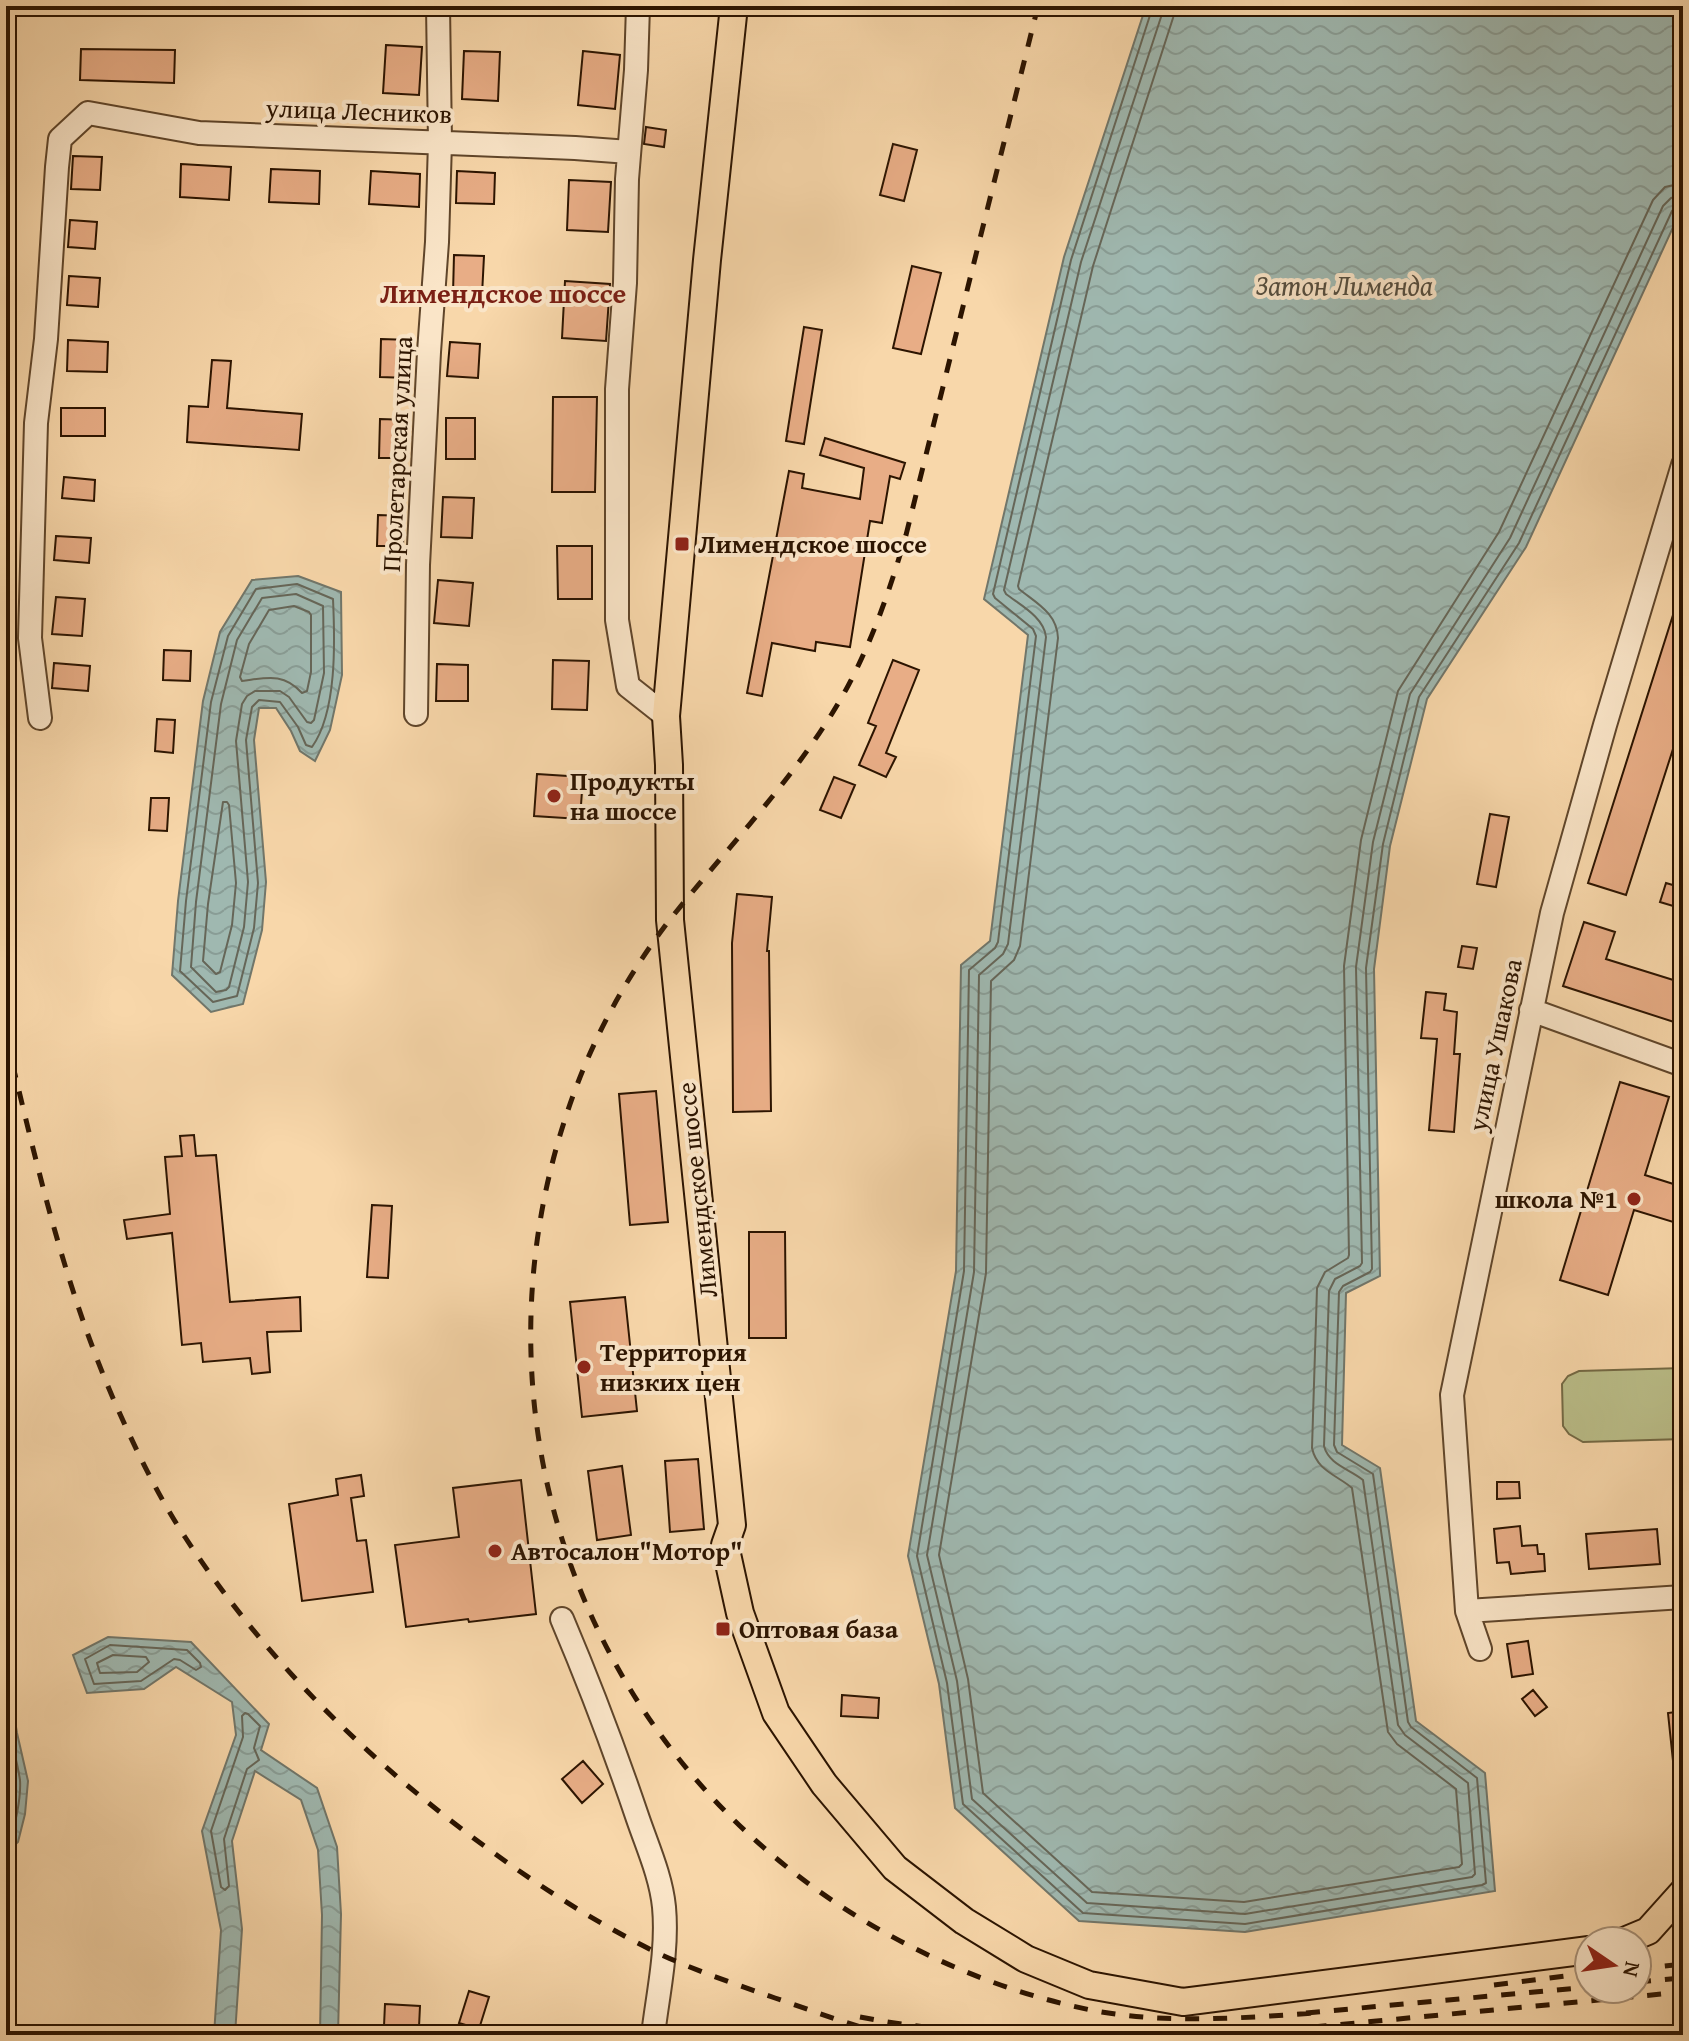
<svg xmlns="http://www.w3.org/2000/svg" width="1689" height="2041" viewBox="0 0 1689 2041" font-family="'Gentium Book Plus',serif">
<defs>
<pattern id="water-waves" width="16" height="10" patternUnits="userSpaceOnUse" patternTransform="scale(2)"><rect width="16" height="10" fill="#9fb8b0"/><path d="M0 5q4-4 8 0t8 0" fill="none" stroke="#899d96"/></pattern>
</defs>
<rect width="100%" height="100%" fill="#f8d7aa"/>
<filter id="stains"><feTurbulence type="fractalNoise" baseFrequency=".0025" numOctaves="4"/><feColorMatrix values="0 0 0 0 .2 0 0 0 0 .09 0 0 0 0 .02 0 0 0 .5 -.17"/></filter>
<radialGradient id="worn" r=".72"><stop offset=".6" stop-color="#630" stop-opacity="0"/><stop offset="1" stop-color="#630" stop-opacity=".3"/></radialGradient>
<path fill="#bbbf8a" stroke="#746a45" stroke-width="2" d="M1683,1368v71l-100,3 -14,-8 -6,-8 -1,-42 6,-8 11,-5z"/>
<path fill="url(#water-waves)" stroke="#71766a" stroke-width="2" d="M1146,6h537v194l-2,10 -155,337 -99,152 -37,147 -16,123 6,307 -34,17 -4,152 38,23 36,253 69,52 10,118 -250,41 -166,-11 -124,-113 -16,-124 -31,-128 48,-285 5,-306 29,-24 38,-306 -44,-36 80,-342z
M298,576l43,16 1,83 -12,55 -15,31 -15,-10 -9,-20 -15,-23h-17l-5,32 12,142 -4,48 -19,74 -32,8 -39,-37 6,-74 25,-200 17,-69 32,-52z
M108,1637l83,5 78,82 -8,26 56,38 20,59 4,67 -3,121h-18l2,-120 -4,-65 -17,-50 -46,-29 -23,70 10,88 -7,106h-21l7,-105 -19,-99 34,-96 -4,-33 -56,-35 -32,22 -57,4 -14,-38z
M6,1668l11,65 11,48 -3,33 -7,28 -12,11z"/>
<g fill="none" stroke-linecap="round" stroke-linejoin="round">
<path stroke="#666658" stroke-width="2" d="M1153,6l-82,254 -78,334 2,4 38,31 3,7 -38,306 -3,6 -26,22 -5,301 -47,285 30,127 16,121 120,109 162,11 237,-39 4,-2 -9,-105 -66,-51 -3,-5 -35,-248 -36,-22 -3,-7 5,-153 4,-6 27,-14 2,-3 -6,-301 17,-124 36,-147 100,-154 153,-332 4,-4 7,-2
M1163,6l-1,8 -81,248 -77,328 2,4c14,11 38,23 40,43l-38,307 -5,10 -24,21 -5,297 -47,283 30,126 15,118 115,104 158,11 227,-37 3,-3 -7,-91 -63,-48 -7,-10 -35,-245c-13,-11 -34,-15 -39,-34l5,-155 6,-12 25,-13 2,-3 -6,-296 17,-125 37,-148 100,-156 153,-332 8,-8 12,-3
M1175,6l-2,12 -80,248 -75,320 1,3c17,14 38,24 39,49l-38,308 -6,14 -23,21 -5,292 -47,282 29,124 15,114 109,99 152,10 215,-35 3,-3 -6,-75 -59,-45 -9,-12 -36,-244c-15,-13 -35,-17 -40,-40l5,-160 8,-16 23,-14 1,-3 -5,-289 17,-126 37,-149 101,-159 154,-332 12,-13 18,-4
M297,584l36,15c2,43 4,113 -21,148l-6,-2 -8,-18 -18,-25 -21,-2 -7,7 -6,33 12,143 -4,45 -17,68 -24,6 -33,-31 6,-70 25,-199 17,-66 28,-47z
M296,594l27,12 1,67 -10,47 -3,3 -4,-1 -18,-25 -9,-6h-25l-8,5 -5,8 -6,37 12,141 -4,45 -15,60 -3,3 -10,2 -25,-25 5,-65 25,-198 16,-64 25,-42z
M294,606l15,6 2,3v57l-4,19 -5,2c-19,-21 -36,-15 -60,-12l-2,-4 9,-33 20,-34z
M223,802h4l2,3 7,78 -4,42 -12,47 -4,2 -13,-13 5,-57z
M110,1645l77,5 13,13 1,4 -5,3 -16,-10 -6,-1 -33,22 -47,3 -9,-25z
M113,1655l33,2 3,5 -12,10 -37,1 -3,-10z
M245,1713l3,1 12,12 -6,22 5,12 -12,9 -23,70 5,47 -4,4 -4,-3 -10,-56 32,-94 -1,-21z
M6,1717c4,21 11,42 14,63 1,15 -4,51 -14,62"/>
</g>
<path fill="#e8ad86" stroke="#2c1400" stroke-width="2" d="M386,45l36,2 -3,48 -36,-2z
M81,49l94,1 -1,33 -94,-3z
M464,51l36,1 -2,49 -36,-2z
M583,51l37,4 -5,54 -37,-4z
M646,127l20,3 -2,17 -20,-3z
M893,144l24,6 -13,51 -24,-6z
M73,156l29,1 -2,33 -29,-1z
M181,164l50,3 -2,33 -49,-3z
M271,169l49,2 -1,33 -50,-2z
M371,171l49,3 -1,33 -50,-3z
M457,171l38,2 -1,31 -38,-1z
M569,180l42,2 -3,50 -41,-2z
M70,220l27,2 -2,27 -27,-2z
M454,255l30,1 -2,39 -29,-1z
M912,266l29,7 -20,81 -28,-6z
M69,276l31,2 -2,29 -31,-2z
M565,281l45,3 -4,57 -44,-3z
M804,327l18,3 -18,114 -18,-3z
M381,339l29,1 -1,38 -29,-1z
M68,340l40,2 -1,30 -40,-1z
M450,342l30,2 -2,34 -31,-2z
M212,360l19,1 -4,47 75,6 -3,36 -112,-8 2,-36 19,1z
M553,397h44l-2,95h-43z
M61,408h44v28h-44z
M446,418h29v41h-29z
M380,419l29,1 -1,38h-29z
M825,438l80,25 -5,16 -10,-3 -8,47 -12,-2 -20,126 -34,-5 -1,9 -43,-8 -10,53 -15,-3 42,-222 15,3 -2,14 58,11 4,-31 -44,-13z
M64,477l31,3 -1,21 -32,-3z
M443,497l31,1 -2,40 -31,-1z
M378,515l26,1 -1,30h-26z
M56,536l35,2 -2,25 -35,-3z
M557,546h35v53h-34z
M438,580l35,3 -4,43 -35,-3z
M1680,593h3v125l-57,177 -38,-12z
M56,597l29,2 -3,37 -30,-2z
M164,650l27,1 -1,30 -27,-1z
M553,660l36,1 -2,49 -35,-1z
M893,660l26,10 -33,83 10,4 -10,20 -27,-12 17,-39 -8,-3z
M54,663l36,3 -2,25 -36,-3z
M437,664l31,1v36h-32z
M157,719l18,1 -2,33 -18,-2z
M537,774l46,3 -3,42 -46,-3z
M834,777l21,8 -14,33 -21,-8z
M151,798h18l-2,33 -18,-1z
M1490,814l19,3 -13,70 -19,-3z
M1666,883l17,5v21l-23,-7z
M737,894l35,3 -5,54h2l2,160 -38,1 -1,-169z
M1584,922l31,10 -9,27 77,24v12l-9,27 -111,-36z
M1462,946l15,2 -4,21 -15,-2z
M1426,992l20,2 -2,16 13,2 -3,42h6l-6,78 -25,-2 8,-91 -16,-1z
M1620,1082l49,15 -24,78 38,12v38l-49,-15 -26,85 -48,-15z
M656,1091l12,131 -38,3 -11,-131z
M194,1135l2,21 20,-1 14,147 70,-5 1,34 -34,1 3,40 -18,2 -2,-16 -47,4 -2,-19 -19,2 -10,-112 -45,6 -3,-19 46,-6 -5,-57 17,-1 -2,-20z
M372,1205l20,1 -4,72 -21,-1z
M749,1232h36l1,106h-37z
M625,1297l12,114 -55,6 -12,-115z
M698,1459l6,70 -34,3 -5,-71z
M622,1466l9,69 -34,5 -9,-69z
M361,1475l3,21 -13,2 6,43 9,-1 7,52 -71,9 -13,-97 49,-9 -2,-16z
M521,1480l15,134 -67,8 -1,-3 -62,8 -11,-82 64,-8 -6,-49z
M1497,1482h22l1,16 -23,1z
M1520,1526l2,20 15,-1 1,9h6l1,17 -34,3 -2,-12 -12,1 -3,-34z
M1657,1529l3,35 -71,5 -3,-35z
M1528,1641l5,33 -21,3 -5,-33z
M1533,1690l14,17 -12,9 -13,-17z
M842,1695l37,3 -1,20 -37,-2z
M1683,1711v49l-10,1 -5,-48z
M583,1761l20,23 -21,19 -20,-24z
M469,1991l20,6 -10,32 -20,-6z
M385,2004l35,2 -1,21 -35,-1z"/>
<g fill="none" stroke-linecap="round" stroke-linejoin="round">
<g stroke="#5f452a" stroke-width="26">
<path id="minor" d="M638,6l-2,64 -9,109 -2,104 -8,106v231l11,66 38,30
M416,714l2,-149 11,-213 8,-110 3,-100 -2,-136
M40,718l-10,-80 6,-215 10,-84 11,-172 3,-28 28,-26 111,20 376,15 54,4
M1531,1010l152,55
M1467,1611l216,-14
M562,1619c28,66 53,132 76,200 10,29 23,58 26,88 4,43 -6,86 -11,128
M1480,1649l-13,-38 -15,-216 100,-482 53,-188 78,-260"/>
</g>
<g stroke="#2c1400" stroke-width="30">
<path id="major" d="M734,6l-27,254 -41,456 3,49 1,155 62,605 -7,20 15,68 36,100 48,71 71,84 69,53 62,38 63,26 94,17 406,-52
M1624,1941l24,-10 35,-39"/>
</g>
<use href="#minor" stroke="#fae5c8" stroke-width="22"/>
<use href="#major" stroke="#f8d7aa" stroke-width="26"/>
<path stroke="#2c1400" stroke-width="5" stroke-dasharray="14 14" stroke-linecap="butt" d="M1038,6l-132,529c-20,68 -43,133 -82,191 -46,71 -104,130 -156,196 -38,50 -69,105 -91,163 -124,326 8,685 314,851 64,35 133,61 205,75 72,13 146,7 219,2
M6,1037c30,124 58,250 110,368 20,45 42,91 69,132 76,116 169,210 278,293 60,46 131,93 199,125 37,17 76,30 113,43 39,13 76,28 116,37
M1637,1969l46,-5
M1637,1982l46,-4
M1494,1985l95,-12
M1306,2013l283,-26
M860,2017c102,20 209,19 311,11
M1229,2035l454,-43"/>
</g>
<g fill="#8f2418" stroke="#fae5c8" stroke-width="3">
<rect x="674" y="536" width="16" height="16" rx="4"/>
<circle cx="554" cy="796" r="8"/>
<circle cx="1634" cy="1199" r="8"/>
<circle cx="584" cy="1367" r="8"/>
<circle cx="495" cy="1551" r="8"/>
<rect x="715" y="1621" width="16" height="16" rx="4"/>
</g>
<g text-anchor="middle" stroke-width="8" stroke-linejoin="round" paint-order="stroke">
<g font-size="26" fill="#2c1400" stroke="#fae5c8">
<text transform="translate(359 111) rotate(2)" y="9">улица Лесников</text>
<text transform="translate(397 454) rotate(-87)" y="9">Пролетарская улица</text>
<text transform="translate(1495 1045) rotate(-78)" y="9">улица Ушакова</text>
<text transform="translate(697 1190) rotate(-96)" y="9">Лимендское шоссе</text>
</g>
<g font-size="26" font-weight="bold" fill="#2c1400" stroke="#fae5c8" text-anchor="start">
<text x="698" y="553">Лимендское шоссе</text>
<text x="570" y="790">Продукты<tspan x="570" dy="30">на шоссе</tspan></text>
<text x="1618" y="1208" text-anchor="end">школа №1</text>
<text x="600" y="1361">Территория<tspan x="600" dy="30">низких цен</tspan></text>
<text x="511" y="1560">Автосалон"Мотор"</text>
<text x="739" y="1638">Оптовая база</text>
</g>
<g font-size="28" font-style="italic" fill="#544d3e" stroke="#fae5c8">
<text x="1344" y="295">Затон Лименда</text>
</g>
<g font-size="28" font-weight="bold" fill="#7a1f14" stroke="#fae5c8">
<text x="503" y="303">Лимендское шоссе</text>
</g>
</g>
<rect width="1689" height="2041" fill="none" stroke="#f8d7aa" stroke-width="32"/>
<rect x="8" y="8" width="1673" height="2025" fill="none" stroke="#2c1400" stroke-width="4"/>
<rect x="16" y="16" width="1657" height="2009" fill="none" stroke="#2c1400" stroke-width="2"/>
<g transform="translate(1613 1965) rotate(103)"><circle r="38" fill="#fae5c8" stroke="#a89178" stroke-width="2"/>
<path d="M0-6L14 30L0 20L-14 30Z" fill="#8f2418"/>
<text y="-12" font-size="22" font-weight="bold" text-anchor="middle" fill="#2c1400">N</text>
</g>
<rect width="100%" height="100%" filter="url(#stains)"/>
<rect width="100%" height="100%" fill="url(#worn)"/>
</svg>
